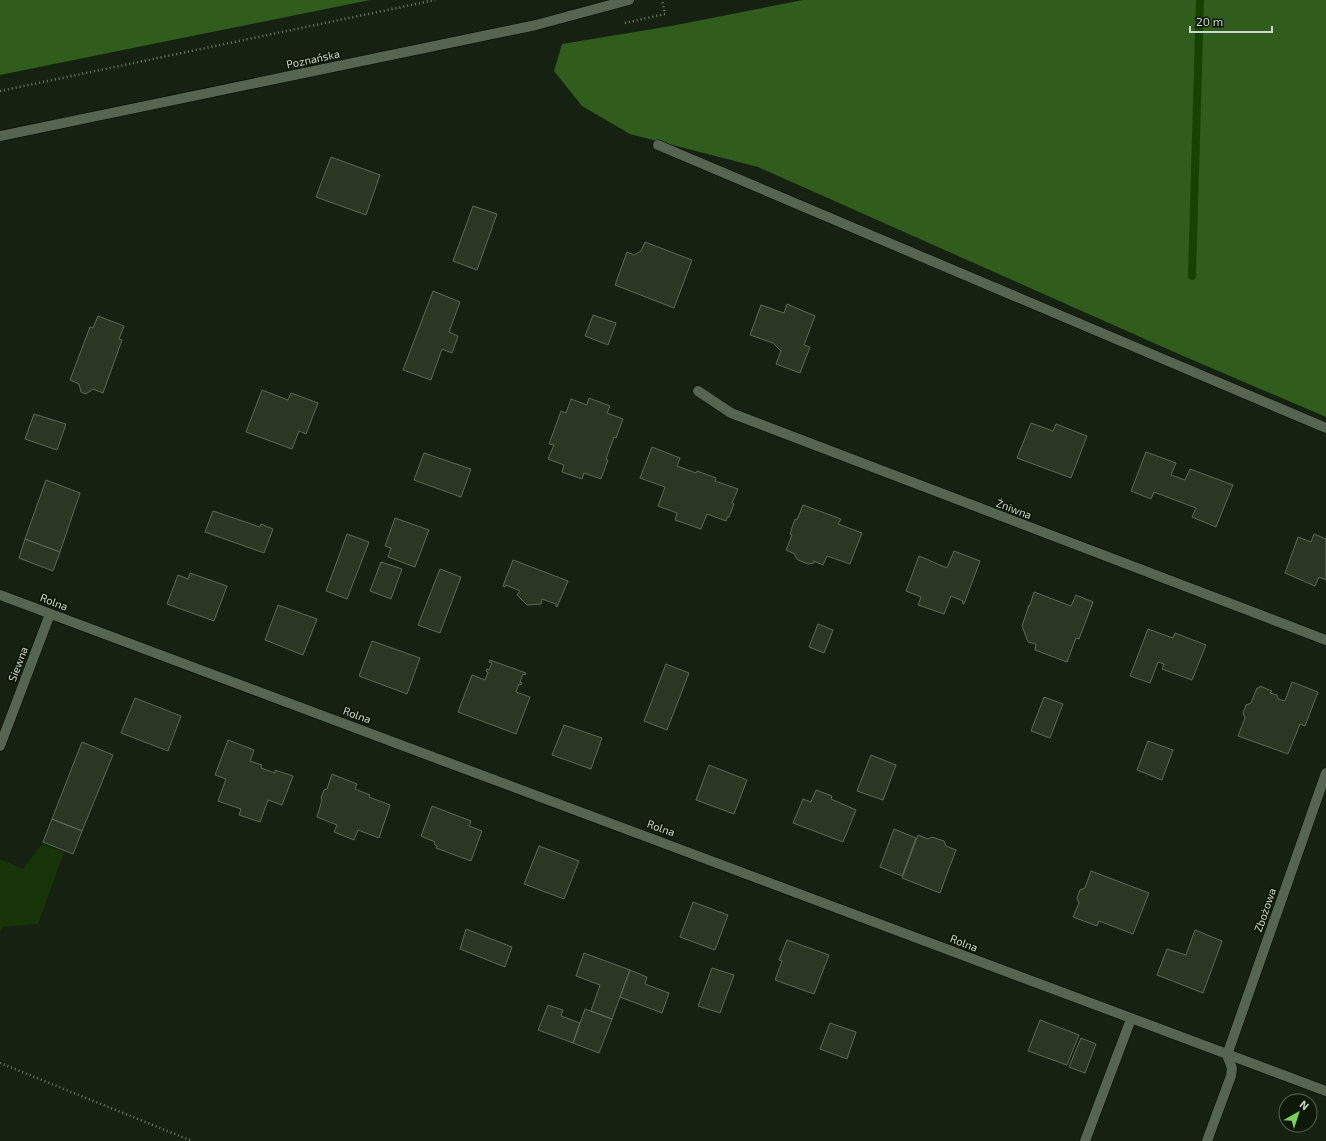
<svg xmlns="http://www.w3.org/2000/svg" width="1326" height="1141" viewBox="0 0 1326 1141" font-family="'Exo 2',sans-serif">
<rect width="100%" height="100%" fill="#162211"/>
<path fill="#163408" d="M42,844l22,8 -26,72 -36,3 -2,5v-73l23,10z"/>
<path fill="#305d1c" d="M0,0h370l-370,75z
M803,0h523v417l-145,-62 -423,-188 -128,-33 -48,-28 -28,-35 8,-27 109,-18z"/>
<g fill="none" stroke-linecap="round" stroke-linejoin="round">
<path stroke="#174300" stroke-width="8" d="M1192,276l8,-276"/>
</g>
<path fill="#2a3725" stroke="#5c6b57" d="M331,157l49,18 -14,40 -50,-18z
M473,206l24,8 -20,56 -24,-9z
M645,242l47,18 -18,48 -59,-23 12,-33 7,3 7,-4z
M433,291l27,11 -11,30 9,4 -6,17 -10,-4 -11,31 -28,-10z
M787,304l28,12 -11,29 6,2 -10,26 -24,-9 5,-13 -8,-8 -23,-8 11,-30 23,8z
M593,315l23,8 -8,22 -23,-9z
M98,316l26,10 -5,13 3,1 -19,53 -10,-4 -7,5 -5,-2 -2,-8 -9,-4 20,-53 3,1z
M262,390l26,10 3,-7 27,10 -12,31 -7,-3 -7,18 -46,-17z
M589,398l21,8 -3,7 16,6 -7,19 -2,-1 -8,22 2,1 -7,19 -17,-6 -2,6 -20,-7 2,-7 -16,-6 6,-14 -5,-1 12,-33 5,2 5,-14 16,6z
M34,414l32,10 -9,26 -32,-11z
M1031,423l22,8 3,-7 31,12 -16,42 -54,-20z
M652,447l28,11 -3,8 19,7 1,-2 19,7 -1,3 23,8 -6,14 2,1 -5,13h-2l-1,4 -19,-7 -6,15 -26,-9 2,-7 -19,-7 7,-19 -25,-9z
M1146,452l30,11 -5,12 14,5 5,-11 43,16 -17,42 -24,-10 4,-9 -42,-16 -3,7 -20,-8z
M424,453l47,16 -10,28 -47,-17z
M46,480l34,13 -20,59 -35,-13z
M803,505l38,14 -3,5 24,9 -12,31 -23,-8 -4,9 -9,-4v2l-6,1 -10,-4 -3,-4v-2l-9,-4 6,-15 -2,-1 5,-15 2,1z
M213,511l47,16 1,-3 12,5 -9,24 -59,-21z
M395,518l34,12 -14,37 -27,-10 3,-9 -6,-2z
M347,534l22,8 -22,57 -21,-8z
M1314,534l12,5v41l-7,-3 -4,9 -30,-13 13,-36 13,5z
M25,539l35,13 -7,19 -34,-13z
M954,551l26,10 -16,43 -2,-1 1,-2 -12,-5 -7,18 -26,-9 3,-8 -15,-6 13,-35 28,12z
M513,560l55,21 -11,26 -1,-1v-2l-14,-5 -1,5 -14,1 -10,-10 3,-4 -14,-6 -1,2 -2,-1z
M381,562l21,7 -11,30 -21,-8z
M440,569l21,8 -21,56 -22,-8z
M190,573l37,13 -13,35 -47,-17 11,-29 10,4z
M1034,592l37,14 5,-11 17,7 -14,37 -3,-1 -9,24 -32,-12 1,-6 -8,-2 -6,-16 7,-21h1z
M278,605l39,14 -14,36 -38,-15z
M818,624l15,6 -9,23 -15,-6z
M1148,629l25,9 2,-5 31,12 -14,35 -30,-11 2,-5 -6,-2 -8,21 -20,-7z
M372,641l48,17 -13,36 -48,-18z
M490,660l36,13 -1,2 -2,-1 -3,8 2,1 -1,2 -2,-1 -3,8 14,5 -14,37 -58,-22 14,-37 13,5 3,-8 -2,-1 1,-2 2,1 3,-7 -3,-1z
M666,664l23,9 -22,57 -23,-9z
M1292,682l26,10 -13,34 -5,-2 -12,30 -50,-18 7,-18 -2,-5 3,-8 5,-2 6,-15h2l1,-2 12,5 -2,2 7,2 1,4 7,2z
M1044,697l19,7 -13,34 -19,-7z
M135,698l46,18 -13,35 -47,-18z
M564,725l38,13 -11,31 -39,-14z
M228,740l26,10 -4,11 12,4 -1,3 14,5v-3l18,6 -11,29 -14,-5 -8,22 -21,-7 2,-6 -23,-8 8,-22 -11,-4z
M1148,741l25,9 -11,30 -25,-10z
M82,742l31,13 -31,76 -30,-12z
M871,755l25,10 -13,35 -26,-9z
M709,765l38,15 -13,34 -38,-14z
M332,774l25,10 -2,5 15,6 -1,2 21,8 -11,33 -21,-8 -4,10 -20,-8 3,-7 -20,-8 5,-17 -1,-2 3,-8 3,-1z
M816,790l16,6 -1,3 25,11 -13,32 -50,-19 10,-24 8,3z
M432,806l39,15 -2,5 13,5 -11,30 -35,-13 1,-2 -3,-2 1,-2 -14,-6z
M52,819l30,12 -9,23 -30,-12z
M894,829l22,9 -14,38 -22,-9z
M918,835l10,4 4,-2 12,4 2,5 10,4 -16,43 -38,-15z
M539,846l40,15 -15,38 -40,-15z
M1091,871l58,22 -16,41 -34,-13 -2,5 -24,-9 6,-14 -2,-5 3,-8 5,-2z
M693,902l35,13 -13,35 -35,-13z
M466,929l46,18 -7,20 -45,-18z
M1195,930l27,11 -19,52 -46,-18 10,-26 19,6z
M787,940l42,15 -15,39 -39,-14 7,-19 -3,-1z
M584,953l46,17 -18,49 -21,-8 9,-26 -24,-9z
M712,968l22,7 -14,38 -22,-7z
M630,970l17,7 -2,7 24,9 -7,20 -42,-16z
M548,1005l15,5 -2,6 19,7 -7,20 -35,-13z
M585,1009l27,10 -13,34 -26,-10z
M1040,1020l39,15 -12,30 -39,-14z
M830,1023l26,9 -9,27 -27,-10z
M1081,1038l15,6 -11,29 -16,-6z"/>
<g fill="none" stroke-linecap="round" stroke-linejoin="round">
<g stroke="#030b01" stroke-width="11">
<path id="minor" d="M0,136l536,-111 93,-25
M658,145l668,283
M698,391l33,22 595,227
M0,595l1326,496
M0,746l50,-132
M1227,1055l99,-282
M1085,1141l46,-122
M1207,1141l24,-65 1,-8 -5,-13"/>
</g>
<path stroke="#747f71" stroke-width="2.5" stroke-dasharray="1 3" stroke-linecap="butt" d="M625,23l40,-9 -3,-14
M0,91l435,-91
M0,1063l192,78"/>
<use href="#minor" stroke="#566551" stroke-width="10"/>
</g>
<g text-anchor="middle" stroke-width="3.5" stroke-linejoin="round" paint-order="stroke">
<g font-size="11" fill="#ced7cc" stroke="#0d1808">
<text transform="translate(313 59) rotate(-12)" y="4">Poznańska</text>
<text transform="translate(1014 509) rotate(21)" y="4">Żniwna</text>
<text transform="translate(54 602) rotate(21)" y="4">Rolna</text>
<text transform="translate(18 664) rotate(-69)" y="4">Siewna</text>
<text transform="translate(357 715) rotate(20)" y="4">Rolna</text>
<text transform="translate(661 828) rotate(20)" y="4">Rolna</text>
<text transform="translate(1265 910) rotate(-71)" y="4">Zbożowa</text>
<text transform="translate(964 943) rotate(21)" y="4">Rolna</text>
</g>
</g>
<g transform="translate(1298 1113) rotate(39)"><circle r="19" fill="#0d1808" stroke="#5a6456"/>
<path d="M0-3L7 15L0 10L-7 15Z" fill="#7bd156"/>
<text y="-6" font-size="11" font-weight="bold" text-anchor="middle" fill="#ced7cc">N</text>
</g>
<path d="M1190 26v6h82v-6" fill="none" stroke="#ced7cc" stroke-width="2"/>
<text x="1196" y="26" font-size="12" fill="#ced7cc" stroke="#0d1808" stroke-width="3" paint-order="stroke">20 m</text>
</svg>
